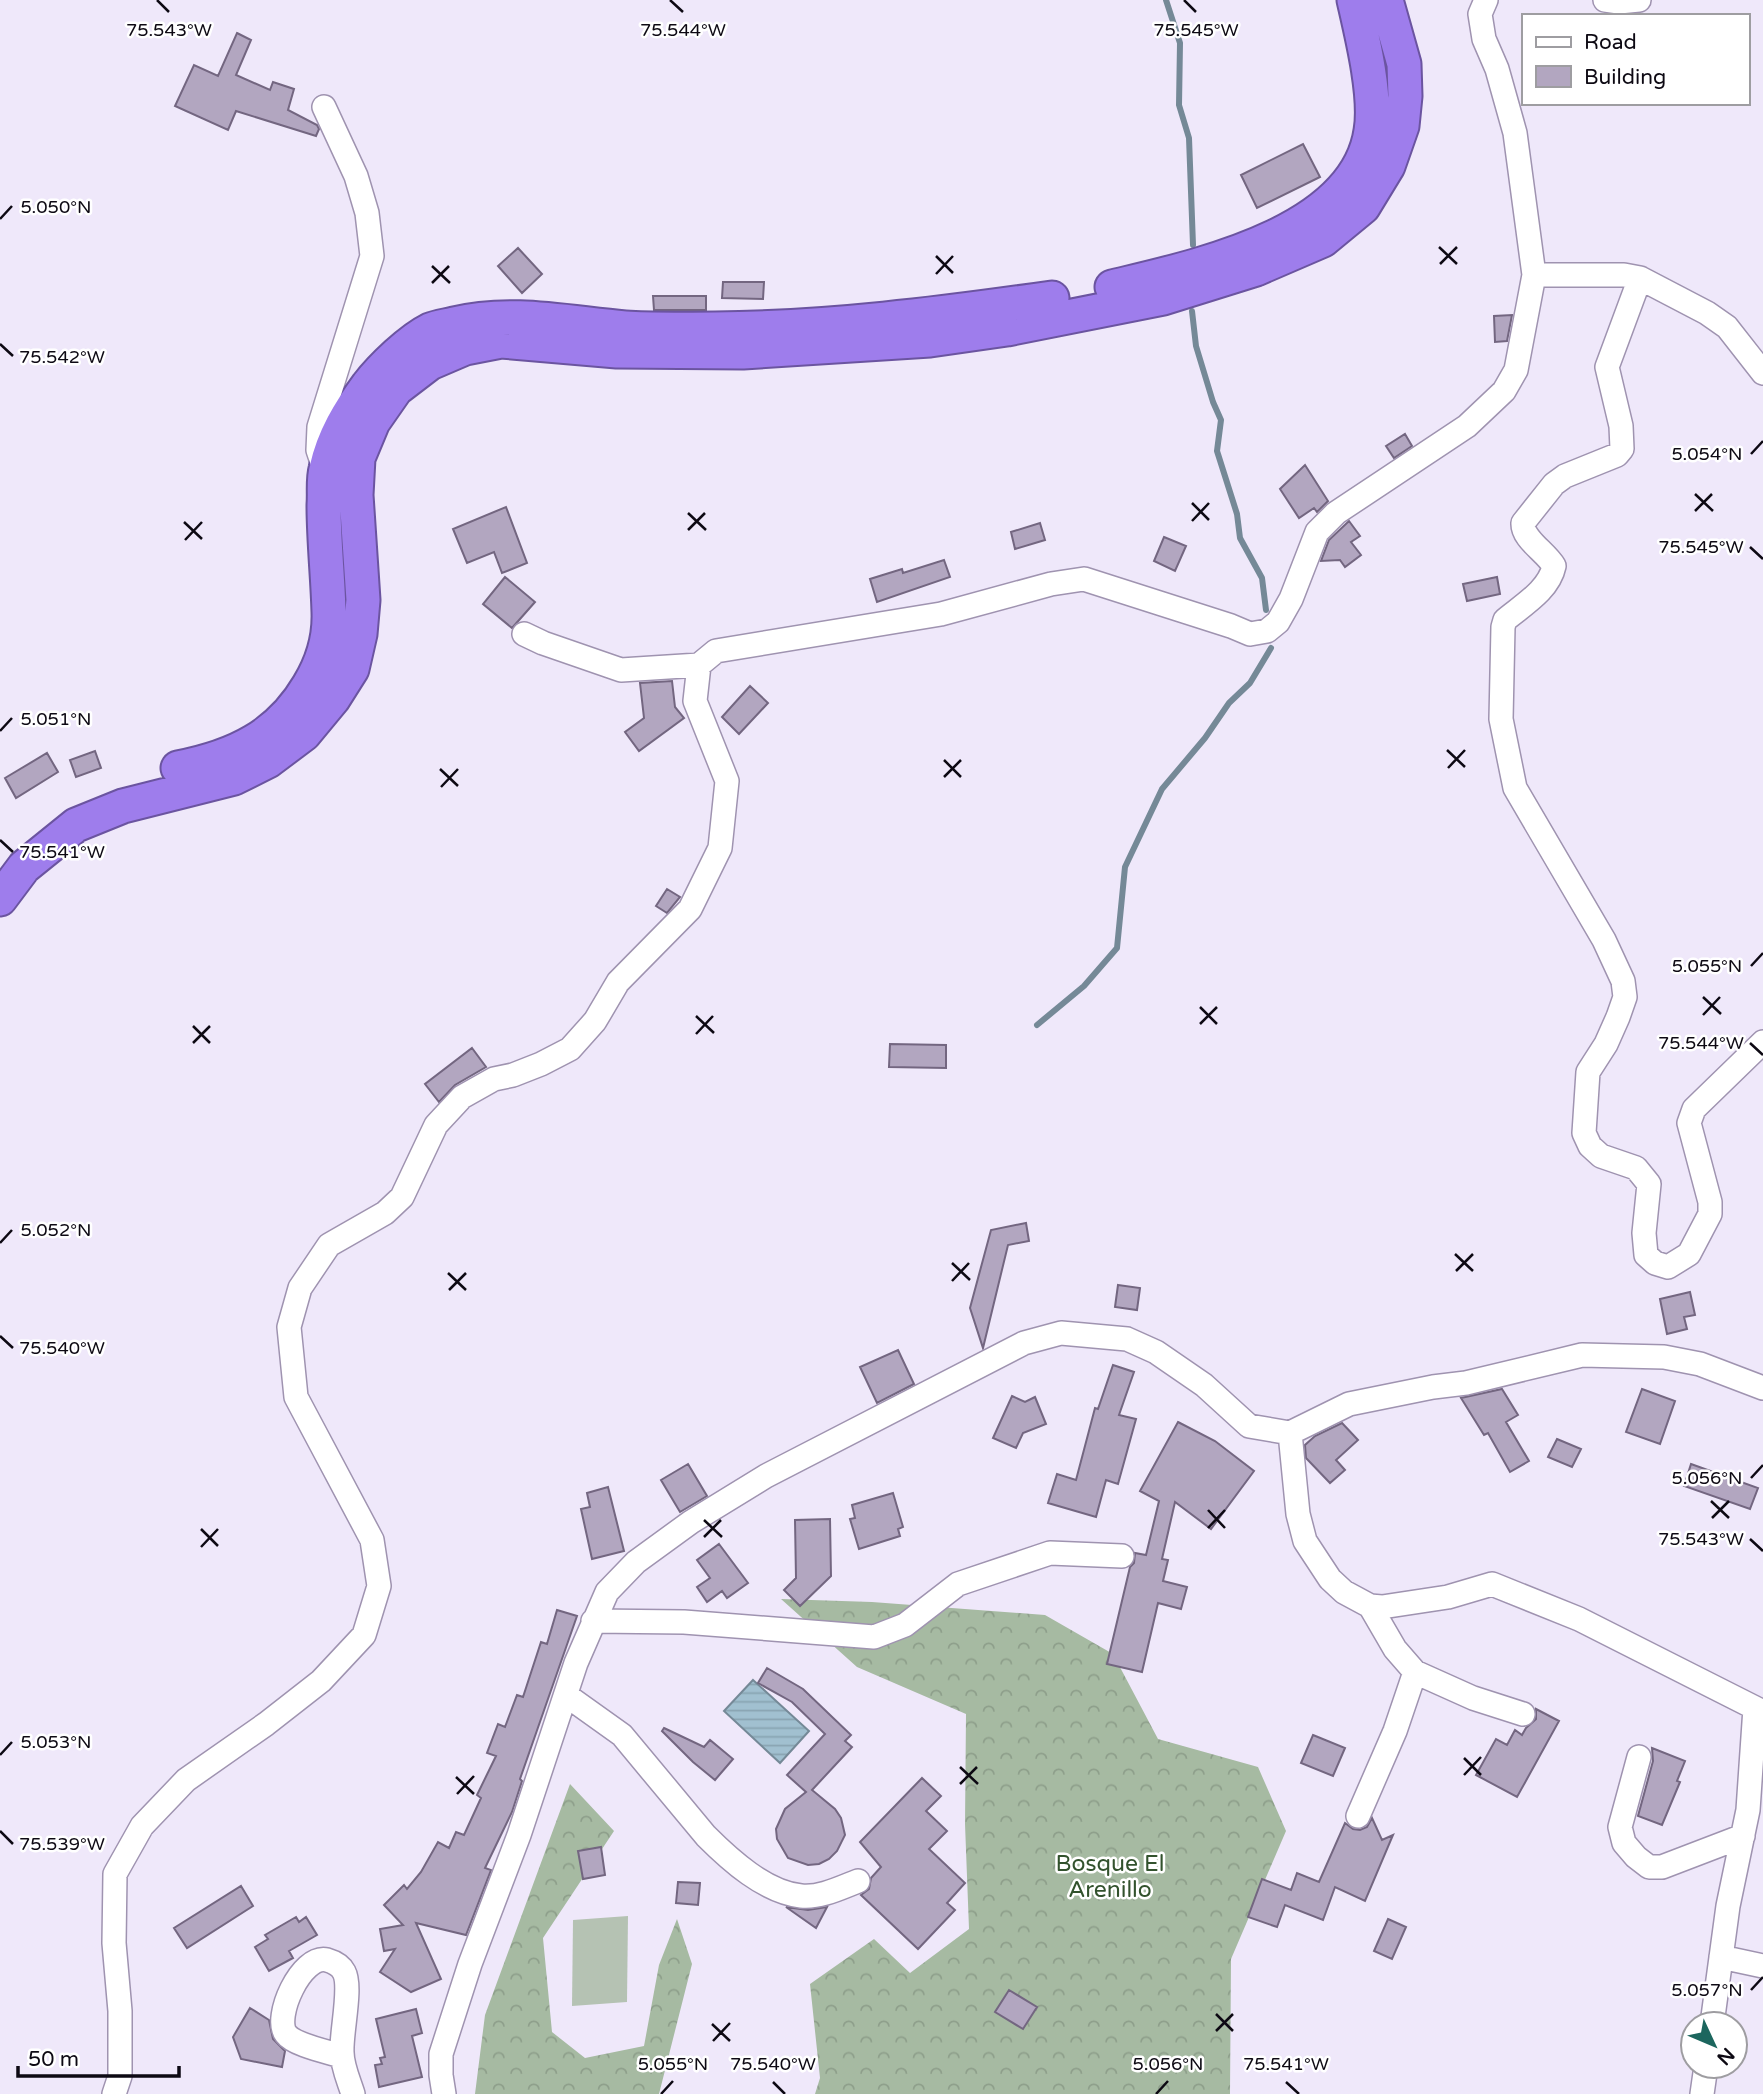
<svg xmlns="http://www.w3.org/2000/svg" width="1763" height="2094" viewBox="0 0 1763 2094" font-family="'Varela Round',sans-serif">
<defs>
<pattern id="forest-crowns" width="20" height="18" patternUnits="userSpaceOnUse" patternTransform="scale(1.75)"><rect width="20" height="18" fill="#a6baa2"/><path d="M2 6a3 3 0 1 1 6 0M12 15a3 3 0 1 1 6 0" fill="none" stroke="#8e9f8b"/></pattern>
<pattern id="water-rules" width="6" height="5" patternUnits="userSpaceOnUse" patternTransform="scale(1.75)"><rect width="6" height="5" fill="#a1c0d0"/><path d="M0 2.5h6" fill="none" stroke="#89a4b2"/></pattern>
</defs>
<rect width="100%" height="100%" fill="#efe8fa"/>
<path fill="url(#forest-crowns)" d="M781,1599l91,3 173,13 68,39 45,85 100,28 28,64 -55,128 -1,135h-415l5,-16 -10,-94 64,-45 36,34 59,-44 -4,-105 1,-110 -109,-47z
M570,1784l44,47 -71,107 9,94 33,26 59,-12 15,-81 18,-46 15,45 -33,130h-184l10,-79z"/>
<path fill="#b5c2b3" d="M628,1916l-1,86 -55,4 1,-86z"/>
<path fill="url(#water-rules)" stroke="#758997" stroke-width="2" d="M753,1680l56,51 -29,32 -56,-52z"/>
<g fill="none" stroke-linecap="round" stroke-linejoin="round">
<path stroke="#758997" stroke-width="6" d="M1166,0l14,43 -1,62 10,33 4,107
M1192,311l4,35 17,56 8,18 -4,31 20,63 3,24 22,40 4,32
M1037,1025l47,-39 33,-38 8,-81 37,-78 43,-51 24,-35 21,-20 21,-35"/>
</g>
<path fill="#b2a6c0" stroke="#736680" stroke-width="2" d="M237,33l14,7 -15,35 34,15 3,-8 21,7 -6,21 29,15 2,4 -3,7 -80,-25 -8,19 -53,-24 19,-41 24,11z
M1303,144l17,33 -63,31 -16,-33z
M518,248l24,26 -20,19 -24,-27z
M723,282h41l-1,17 -41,-1z
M653,296h53v14h-52z
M1512,315l-5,26 -12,1 -1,-26z
M1405,434l7,12 -18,12 -8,-12z
M1305,465l23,36 -11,11 -3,-4 -15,10 -19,-29z
M506,507l21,56 -25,10 -8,-21 -27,11 -14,-34z
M1349,521l11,15 -9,6 10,13 -16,12 -5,-7 -19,1 8,-21z
M1040,523l5,17 -30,9 -4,-17z
M1164,537l22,9 -11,25 -21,-10z
M944,560l6,17 -73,25 -7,-23 32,-10 1,4z
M505,577l30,25 -23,26 -29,-24z
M1497,577l3,17 -33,7 -4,-17z
M672,681l3,26 9,11 -45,33 -14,-19 19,-14 -4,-35z
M750,686l18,17 -29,31 -17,-17z
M95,751l6,17 -25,9 -6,-17z
M47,753l11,19 -42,26 -11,-20z
M667,889l13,8 -13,16 -11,-7z
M890,1044l56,1v23l-57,-1z
M472,1048l14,19 -31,18 -16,17 -14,-18z
M1026,1223l3,18 -21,4 -25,103 -13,-40 21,-78z
M1118,1285l22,3 -3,22 -22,-3z
M1690,1292l5,23 -11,2 3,12 -20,5 -7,-35z
M898,1350l16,34 -37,19 -17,-36z
M1113,1365l21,7 -15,43 17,4 -18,65 -12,-4 -10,37 -48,-14 9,-29 19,6 19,-72 3,1z
M1502,1389l16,26 -12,7 23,39 -19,11 -22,-39 -4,2 -23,-37z
M1642,1389l33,12 -15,43 -34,-12z
M1012,1396l13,6 10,-5 11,27 -23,9 -7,15 -23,-10z
M1178,1422l37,19 39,30 -43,58 -36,-27 -13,57 6,1 -5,21 24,6 -6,22 -23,-6 -16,69 -35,-8 23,-97 4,-4 1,-10 11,2 13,-54 -19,-10z
M1342,1423l16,17 -22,20 9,10 -15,13 -24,-25 -1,-13 10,-9z
M1557,1439l24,10 -9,18 -24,-10z
M688,1464l19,32 -27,16 -19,-32z
M1691,1464l67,24 -8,21 -66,-23z
M608,1487l16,64 -32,8 -11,-50 9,-2 -3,-14z
M893,1493l10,34 -5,2 2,7 -41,13 -9,-30 5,-1 -3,-13z
M830,1519l1,57 -31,30 -16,-16 12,-12 -1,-58z
M719,1544l29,39 -21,15 -5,-7 -15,11 -10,-15 13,-9 -13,-18z
M557,1610l20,6 -57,163 2,2 -10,31 -27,56 6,2 -25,65 -50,-12 25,56 -30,13 -31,-20 15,-23 -11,2 -4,-22 23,-4 -19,-20 20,-20 3,4 14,-17 17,-30 11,6 7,-16 8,3 17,-37 -4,-3 19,-39 -9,-3 11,-29 7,3 12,-32 6,2 18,-55 6,2z
M767,1668l36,21 48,46 -6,6 7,6 -40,43 23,19 6,9 4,17 -8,16 -8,8 -10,5 -11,1 -20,-7 -11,-19 -1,-10 9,-20 21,-17 -19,-17 38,-41 -33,-32 -34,-19z
M1536,1709l23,12 -42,76 -41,-22 20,-36 11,6 8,-15 7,5 4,-7 10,-9z
M664,1728l40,19 6,-7 23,19 -18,21 -22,-18 -31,-31z
M1313,1735l32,13 -12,28 -32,-13z
M1652,1748l33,13 -8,20 3,1 -18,43 -24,-9 15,-55z
M922,1778l19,18 -15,15 21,20 -18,18 36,34 -18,20 8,7 -37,39 -57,-54 8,-6 2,-11 10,-11 -21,-25z
M1372,1818l10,22 11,-5 -28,66 -30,-14 -12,33 -38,-15 -8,22 -29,-10 14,-38 29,11 6,-17 22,9 26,-59 8,6 7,1 7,-3z
M601,1847l4,28 -22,4 -5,-28z
M678,1882l22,1 -2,22 -22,-2z
M241,1886l12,20 -66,42 -13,-20z
M786,1907l22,3 19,-3 -11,21z
M296,1917l3,5 7,-5 11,18 -28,16 4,7 -24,13 -14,-24 13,-8 -3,-4z
M1388,1919l18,8 -14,32 -18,-8z
M1009,1990l28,17 -14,22 -28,-17z
M250,2008l19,12 4,19 12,12 -3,16 -41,-8 -8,-22z
M416,2009l6,24 -10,3 10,41 -43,10 -4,-22 7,-1 -2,-6 5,-1 -9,-38z"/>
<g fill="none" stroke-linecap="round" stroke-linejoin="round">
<g stroke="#9f93b0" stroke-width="26">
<path id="minor" d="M1605,0l14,2 20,-2
M1534,275h90l16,3 67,35 20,14 36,46
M1640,278l-33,89 14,59 1,23 -5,6 -52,21 -11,8 -31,39c-1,16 23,29 31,43 -5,24 -31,39 -49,54l-2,7 -2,92 14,69 89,152 19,41 2,16 -7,20 -12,27 -18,28 -4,61 6,13 11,10 35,12 13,16 -5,49 2,22 9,8 13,4 21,-13 21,-40v-12l-21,-79 5,-14 69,-67
M324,468l-6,-18 1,-23 53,-171 -5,-43 -11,-37 -32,-69
M524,634l19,9 78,27 78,-5
M1290,1433l8,81 7,27 25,38 14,13 26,14 12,1 66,-10 44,-13 87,35 184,93
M593,1621l91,1 190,15 31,-12 53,-41 92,-31 72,3
M1415,1672l58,26 50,16
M566,1695l56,40 84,101c24,24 59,56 95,60 19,2 39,-8 57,-15
M1639,1757l-19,70 4,16 12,14 13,10h13l81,-31
M1358,1816l37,-85 20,-59 -20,-23 -25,-43
M1721,1957l42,9
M1712,2024l16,-118 20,-96 7,-102
M341,2056c-12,-4 -47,-11 -55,-22 -13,-16 15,-80 41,-74 7,2 14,6 17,12 8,15 -3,60 -2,80 0,14 7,29 11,42
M114,2094l6,-18v-65l-6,-68 1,-69 27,-48 44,-46 80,-56 55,-43 43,-46 15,-49 -7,-46 -76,-143 -7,-70 11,-39 29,-43 56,-32 17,-16 34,-72 26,-28 32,-18 19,-4 28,-11 29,-15 25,-28 23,-39 72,-73 30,-61 7,-67 -32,-80 4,-36 17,-14 225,-37 110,-30 33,-5 147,47 19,8 17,-3 11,-9 13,-23 26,-67 19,-19 131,-87 37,-35 12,-21 18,-95 -19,-142 -18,-64 -13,-30 -4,-25 6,-14
M444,2094l-3,-19v-21l29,-90 49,-129 57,-172 31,-71 29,-30 55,-40 75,-46 258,-133 37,-10 66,6 29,13 48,33 45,41 41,7 59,-29 84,-17 33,-4 116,-28 82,2 36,7 63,24
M1702,2094l4,-28"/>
</g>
<g stroke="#6b54a0" stroke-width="37">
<path id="highway" d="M1112,287c83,-20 244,-53 259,-156 6,-35 -9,-96 -17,-131
M178,768c57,-11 101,-32 131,-83 14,-23 21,-46 20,-73 -1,-36 -5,-71 -5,-107 1,-12 -1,-25 2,-36 7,-32 23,-58 42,-84 14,-18 42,-45 62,-55 7,-3 16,-4 24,-6 57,-14 114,-1 171,4 29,2 60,1 90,1 113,-1 225,-15 337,-31
M0,899l24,-32 52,-42 47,-19 111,-28 34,-17 36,-27 29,-35 19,-30 8,-35 3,-34 -7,-105 2,-37 15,-36 23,-33 34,-26 35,-15 36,-7 116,10 126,1 187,-12 77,-11 156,-31 93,-29 67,-29 40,-33 25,-41 14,-40 3,-30 -1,-32 -18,-64"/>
</g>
<use href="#minor" stroke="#fff" stroke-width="23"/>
<use href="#highway" stroke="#9e7dec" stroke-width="33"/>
</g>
<path fill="none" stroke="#0d0913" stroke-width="2.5" d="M157,0l12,12M670,0l13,12M1184,0l12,12M0,219l12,-13M1439,247l18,17M936,256l17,17M1440,264l17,-17M432,266l18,17M936,274l17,-18M432,283l17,-17M0,344l13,12M1751,454l12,-13M1695,494l18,17M1192,503l17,17M1695,511l17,-17M688,513l18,17M1192,521l17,-18M184,522l18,17M688,530l17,-17M185,540l17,-18M1750,547l13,12M0,731l12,-13M1447,750l18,17M944,760l17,17M1448,768l17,-18M440,769l18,17M944,777l17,-17M441,787l17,-18M0,840l13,12M1751,966l12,-13M1703,997l18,17M1200,1007l17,17M1703,1015l17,-18M696,1016l18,17M1200,1024l17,-17M193,1026l17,17M696,1034l17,-18M193,1043l17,-17M1750,1043l13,12M0,1243l12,-13M1455,1254l18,17M952,1263l18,17M1456,1271l17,-17M448,1273l18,17M952,1281l17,-18M449,1290l17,-17M0,1336l13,12M1751,1478l12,-13M1711,1501l18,17M1208,1510l17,18M1712,1518l17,-17M704,1520l18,17M1208,1528l17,-18M201,1529l17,17M704,1537l17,-17M1750,1539l13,12M201,1547l17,-18M0,1755l12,-13M1464,1758l17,17M960,1767l18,17M1464,1775l17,-18M456,1777l18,17M960,1784l17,-17M457,1794l17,-18M0,1831l13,13M1751,1990l12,-13M1216,2014l17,17M712,2024l18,17M1216,2031l17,-17M713,2041l17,-18M773,2082l12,12M1286,2082l13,12M661,2094l12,-13M1156,2094l12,-13"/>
<g text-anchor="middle" stroke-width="5" stroke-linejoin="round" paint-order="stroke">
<g font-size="23" fill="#32522d" stroke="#fff">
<text x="1110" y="1871">Bosque El<tspan x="1110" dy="26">Arenillo</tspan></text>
</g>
</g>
<g font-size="18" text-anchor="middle" fill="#0d0913" stroke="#fff" stroke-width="5" stroke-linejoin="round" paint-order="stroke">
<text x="169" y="36">75.543°W</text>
<text x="683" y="36">75.544°W</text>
<text x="1196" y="36">75.545°W</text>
<text x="56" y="213">5.050°N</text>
<text x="62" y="363">75.542°W</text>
<text x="1707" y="460">5.054°N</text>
<text x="1701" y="553">75.545°W</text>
<text x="56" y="725">5.051°N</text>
<text x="62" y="858">75.541°W</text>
<text x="1707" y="972">5.055°N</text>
<text x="1701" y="1049">75.544°W</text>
<text x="56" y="1236">5.052°N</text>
<text x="62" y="1354">75.540°W</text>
<text x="1707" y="1484">5.056°N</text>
<text x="1701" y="1545">75.543°W</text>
<text x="56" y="1748">5.053°N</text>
<text x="62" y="1850">75.539°W</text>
<text x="1707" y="1996">5.057°N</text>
<text x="673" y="2070">5.055°N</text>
<text x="1168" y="2070">5.056°N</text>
<text x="773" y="2070">75.540°W</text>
<text x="1286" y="2070">75.541°W</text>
</g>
<rect x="1522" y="14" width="228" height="91" fill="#ffffff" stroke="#9e9da1" stroke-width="2"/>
<rect x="1536" y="37" width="35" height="10" fill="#ffffff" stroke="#9e9da1" stroke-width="2"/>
<text x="1584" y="49" font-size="21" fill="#0d0913">Road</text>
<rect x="1536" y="66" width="35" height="21" fill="#b2a6c0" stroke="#9e9da1" stroke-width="2"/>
<text x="1584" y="84" font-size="21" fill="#0d0913">Building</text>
<g transform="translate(1714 2045) rotate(134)"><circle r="33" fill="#ffffff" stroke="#9e9da1" stroke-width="2"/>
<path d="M0-5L12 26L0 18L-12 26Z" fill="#1c665e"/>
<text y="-10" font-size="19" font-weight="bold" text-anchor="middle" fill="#0d0913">N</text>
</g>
<path d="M18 2066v10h161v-10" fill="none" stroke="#0d0913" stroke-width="3.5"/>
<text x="28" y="2066" font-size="21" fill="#0d0913" stroke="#ffffff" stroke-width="5" paint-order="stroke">50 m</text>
</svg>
